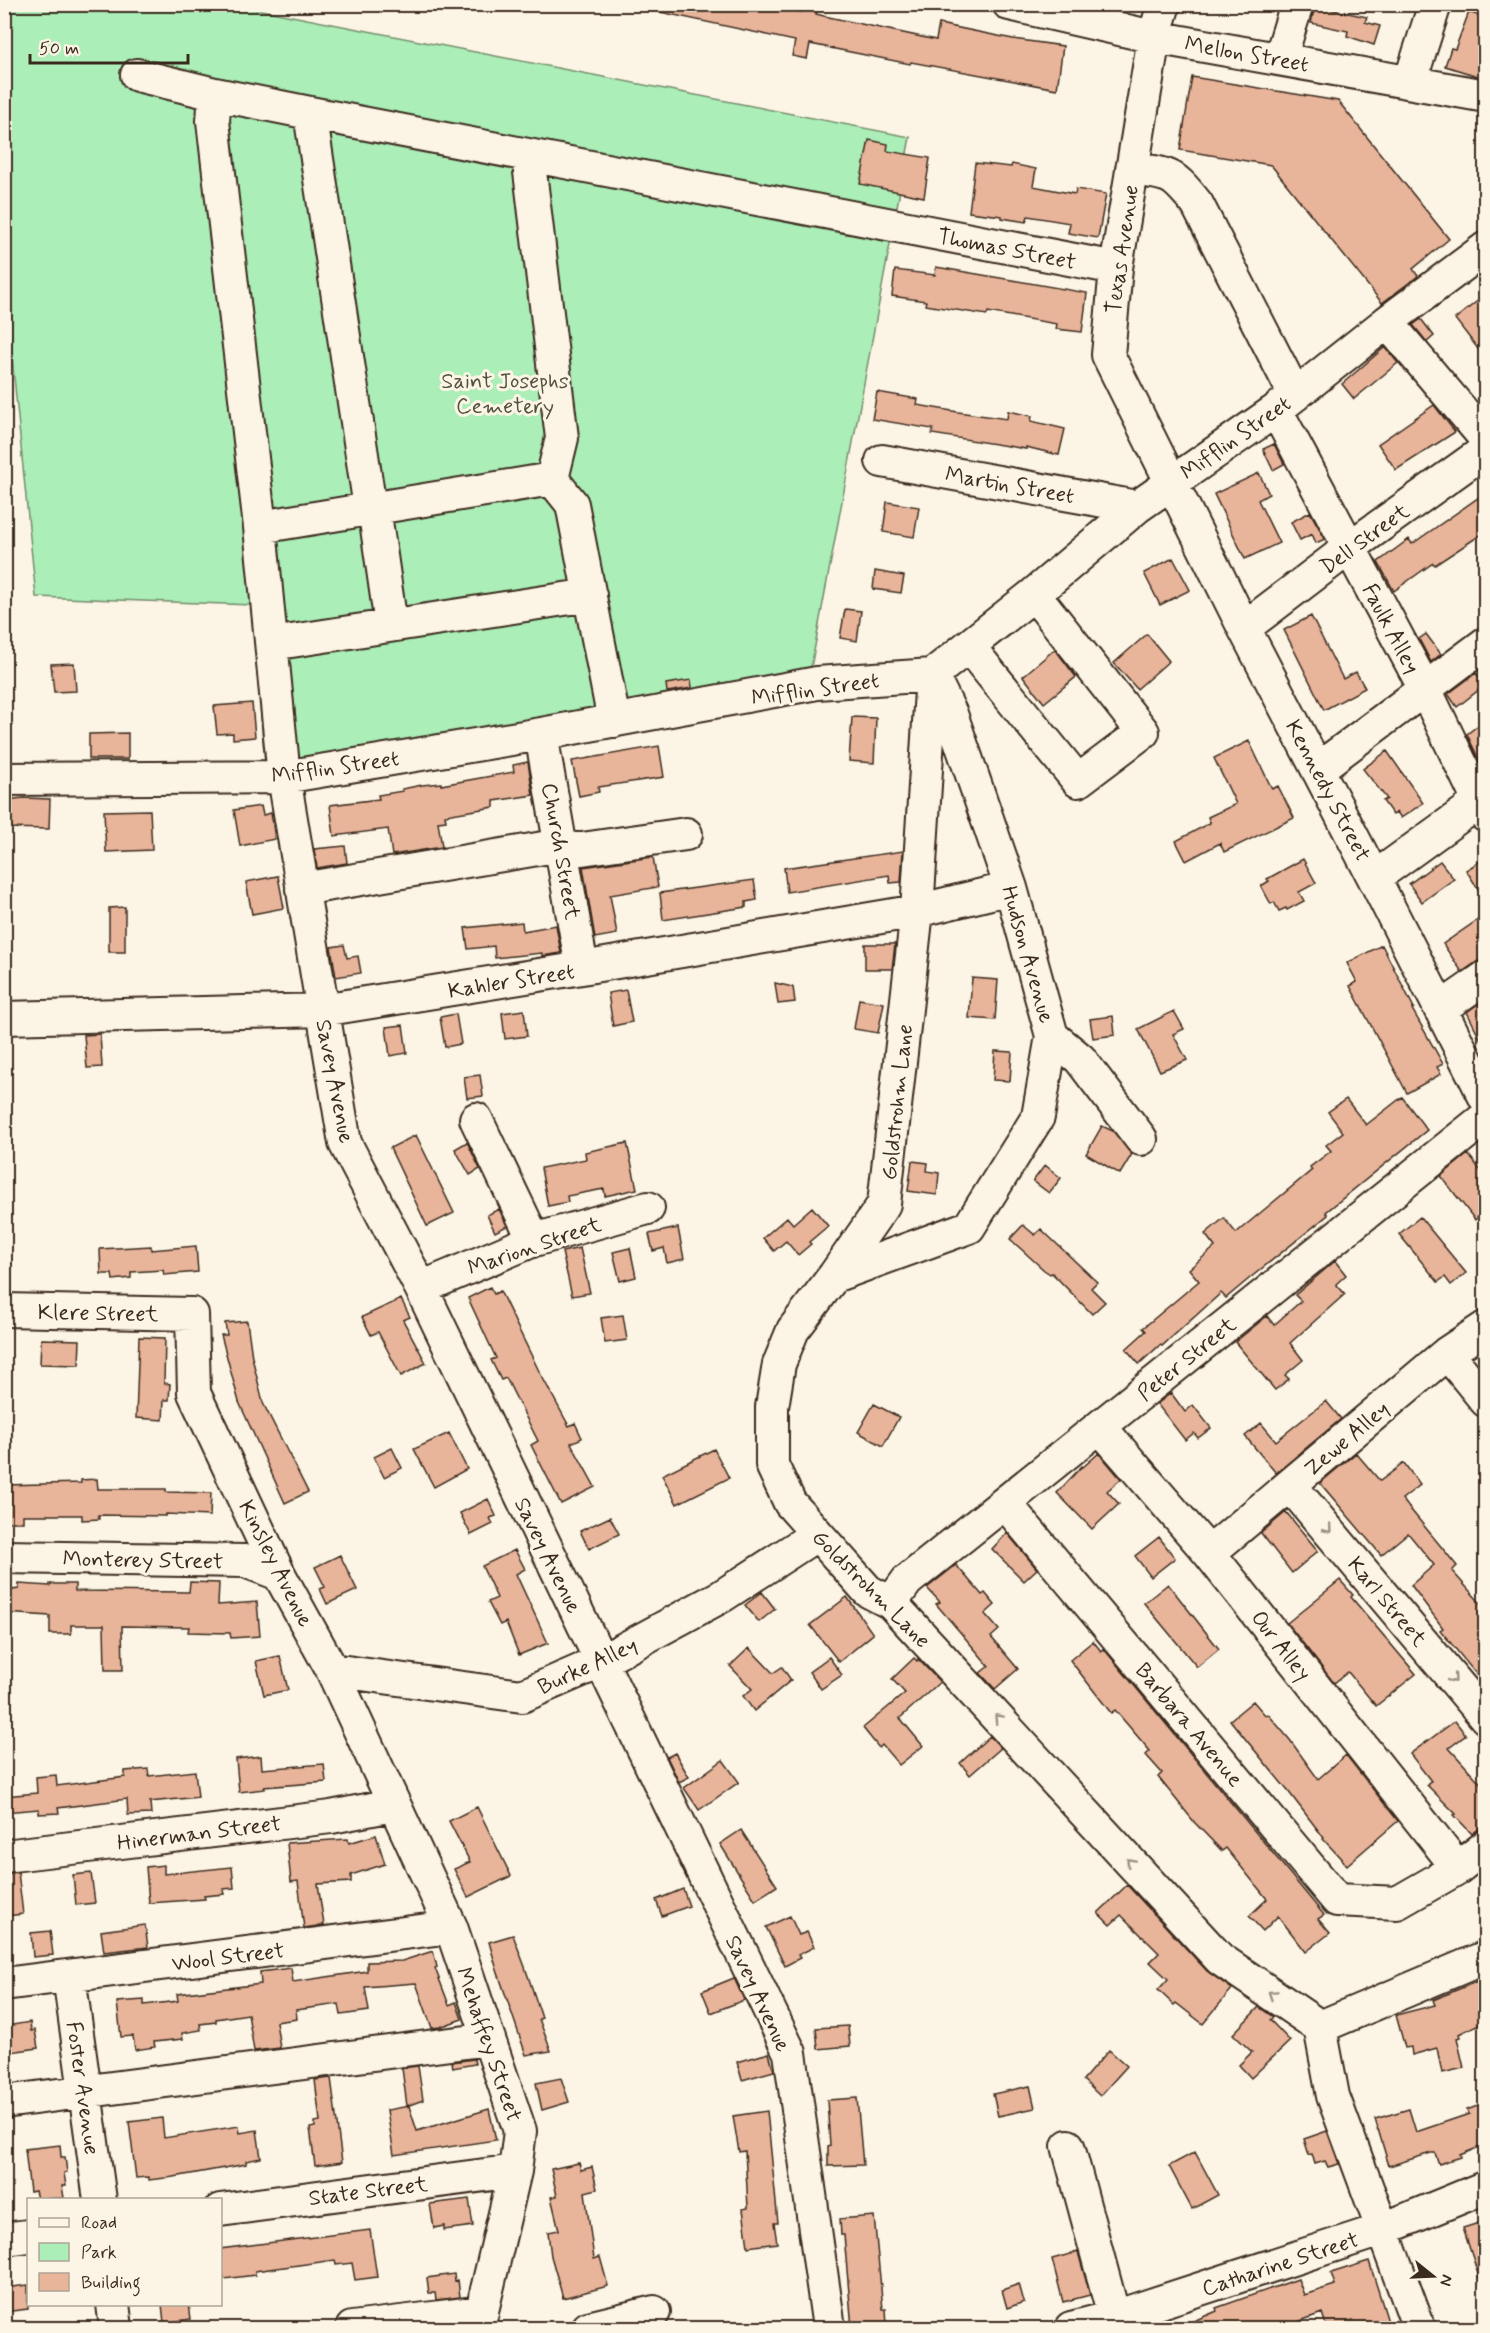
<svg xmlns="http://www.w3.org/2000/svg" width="1490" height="2333" viewBox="0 0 1490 2333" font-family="Mynerve,sans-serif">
<rect width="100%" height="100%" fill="#fcf5e5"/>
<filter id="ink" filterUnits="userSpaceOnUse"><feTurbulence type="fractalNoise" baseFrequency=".0167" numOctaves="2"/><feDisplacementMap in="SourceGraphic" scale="12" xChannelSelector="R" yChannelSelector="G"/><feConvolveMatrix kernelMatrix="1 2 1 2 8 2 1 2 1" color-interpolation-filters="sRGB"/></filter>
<g filter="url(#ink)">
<path fill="#abeeb8" stroke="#738c6b" stroke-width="1.5" d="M4,5h231l675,132 -101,541 -544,86 -13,-159 -216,-8 -31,-310z"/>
<path fill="#e8b49a" stroke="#3b2a1e" stroke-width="1.5" d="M656,4h111l34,8 1,-4 15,3 -1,3 8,2 112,24 3,-16 74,15 50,7 -6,43 -146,-27 -1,2 -100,-20 -3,15 -15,-3 3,-15 -140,-30z
M1315,6l52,11 -2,5 15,4 -6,19 -27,-9 1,-5 -37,-8z
M1469,12l16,6v45l-4,14 -36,-11 6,-18 4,1z
M1192,77l146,24 111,138 -36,30 5,7 -36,27 -111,-138 -91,-15z
M869,140l19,4 -1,7 43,7 -6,39 -64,-13z
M975,163l36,4 1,-3 24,5 -3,17 42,8 1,-5 30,5 -8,44 -30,-5 2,-10 -42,-7 -2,6 -24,-4v-2l-33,-4z
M936,267l151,26 -5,39 -26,-3 1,-5 -69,-12 -1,3 -62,-10 1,-4 -34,-5 3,-26 40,5z
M1485,295v63l-30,-39z
M1421,319l13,17 -7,6 -14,-17z
M1385,347l13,16 -44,36 -12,-15z
M877,392l41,7 -1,6 41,7 49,7 1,-8 24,5 -1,5 34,8 -6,26 -33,-8v2l-94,-15 1,-5 -61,-10z
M1434,405l21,27 -59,38 -18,-26z
M1274,444l10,20 -11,6 -10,-21z
M1259,473l10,21 -11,6 21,43 -34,16 -31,-65z
M1485,493v39l-50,33 -2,-2 -39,28 -16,-29 31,-23 3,5z
M887,502l32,5 -5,30 -31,-5z
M1310,512l15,27 -9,4 -4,-9 -12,6 -9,-18z
M1173,558l17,32 -30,15 -16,-32z
M875,571l29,5 -3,17 -28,-4z
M845,609l16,2 -4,30 -17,-3z
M1311,616l32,63 13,-7 9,16 -41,22 -40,-80z
M1147,634l22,27 -32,28 -23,-26z
M1426,634l15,20 -10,8 -12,-23z
M1055,649l21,28 -32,26 -21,-27z
M74,663l2,28 -22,1 -3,-28z
M1476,673l9,12 -28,22 -9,-13z
M691,680l1,8 -25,4 -1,-8z
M252,703l3,34 -22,2v-6l-16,1 -3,-28z
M852,717l24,1 -2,45 -25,-2z
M1485,720v53l-18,-39z
M128,733v26h-39v-25z
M1249,741l23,48 6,-3 16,32 -70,34 -4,-9 -34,18 -10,-20 34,-18 -2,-6 28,-13 -22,-46z
M659,746l5,31 -66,10 1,5 -20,4 -7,-35z
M1387,751l36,52 -22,15 -4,-6 -4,3 -10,-14 4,-2 -24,-30z
M528,762l5,33 -39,6v6l-49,8 1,6 -8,1 4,25 -50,8 -4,-26 -54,7 -4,-31 49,-6 -1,-4 25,-4 -1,-2 20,-4 19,-2v2l73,-13 -1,-7z
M24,798l26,1 -1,30 -45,-1v-28z
M261,806l2,9 8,-2 4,26 -35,7 -6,-36z
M150,810l2,40 -46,2 -2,-41z
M345,846l2,17 -30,5 -3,-19z
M903,851l-2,31 -11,1 -1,-8 -102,17 -3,-24z
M653,857l5,30 -48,8 7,39 -22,4 -12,-71z
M1485,858v42l-19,-30z
M1303,859l13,24 -17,9 5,9 -17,9 -1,-2 -7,3 -5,-9 -3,2 -10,-18 8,-5 -2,-2z
M1440,861l14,18 -32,23 -13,-18z
M278,876l6,32 -32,6 -6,-32z
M754,880l3,20 -11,2v5l-83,13 -3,-27z
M125,907v45h-16v-44z
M1485,915v41l-23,16 -19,-28z
M522,922l1,9 33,-6 5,28 -19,3v-3l-47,5 -1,-12 -26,3 -3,-21z
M865,944h30l-3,25h-27z
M344,945l3,13 11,-2 3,17 -25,4 -5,-30z
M1382,945l32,63 -2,1 31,55 -6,3 4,7 -34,19 -57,-107 7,-4 -10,-19z
M972,978l26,2 -3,40 -26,-2z
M775,983l18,4 2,15 -17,2z
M626,990l6,32 -19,4 -5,-33z
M859,999l25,4 -6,30 -24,-4z
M1485,999v49l-18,-36z
M524,1010l3,26 -22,3 -3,-26z
M1174,1011l10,18 -11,5 14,26 -27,11 -22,-42z
M456,1014l5,30 -16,3 -5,-30z
M1113,1016l2,19 -22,3 -3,-19z
M403,1025l4,28 -17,3 -4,-29z
M100,1034l2,33 -15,1 -3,-33z
M995,1051l17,1 -2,29 -17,-1z
M480,1075l3,21 -16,2 -3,-21z
M1402,1097l25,33 -101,82 2,3 -78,63 -24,20 -5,-5 -59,53 -2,-1 -21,19 -13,-15 20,-18 -3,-3 56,-47 -10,-12 26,-22 -10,-13 19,-16 12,15 76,-63 -2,-3 21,-16 -5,-6 17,-13 -15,-20 18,-13 20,26z
M1102,1126l11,5 19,23 -12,20 -34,-20z
M416,1135l38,78 -27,13 -37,-78z
M467,1142l13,27 -10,6 -15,-26z
M627,1143l10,46 -32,7 -1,-7 -37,7 1,6 -20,4 -7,-38 45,-9 -1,-7z
M1468,1154l17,22v35l-10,9 -34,-44z
M912,1161l16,2 -1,8 12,2 -2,22 -29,-4z
M1045,1165l16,13 -12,15 -16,-12z
M812,1207l16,19 -19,16 2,2 -13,11 -12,-14 -12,10 -11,-13 24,-21 6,7z
M499,1209l8,17 -12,6 -8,-17z
M1420,1217l46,56 -15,12 -6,-8 -7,5 -39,-48z
M1023,1225l12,10 6,-6 56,53 -6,6 14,14 -13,12 -40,-41 -2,1 -6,-4 -34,-31z
M678,1228l6,31 -17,4 -3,-15 -11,3 -4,-17z
M151,1246v4l45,-4 2,26 -34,3 -1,-5 -32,2v6l-18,2 -1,-6h-11l-1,-25z
M580,1248l10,45 -18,3 -10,-44z
M630,1248l6,29 -16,4 -7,-29z
M1335,1261l11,14 -10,9 9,10 -55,49 13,17 -18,15 4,4 -14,11 -40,-48 32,-26 7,9 27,-24 -6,-6z
M490,1287l4,7 6,-3 39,80 30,55 6,-3 7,15 -11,5 24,44 -34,17 -30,-59 7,-4 -32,-63 -5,2 -10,-20 5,-2 -28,-60z
M401,1299l9,18 -7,3 23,43 -25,13 -23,-44 -7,3 -9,-18z
M623,1315l4,25 -22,3 -4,-25z
M247,1321l5,36 11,46 45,89 -23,11 -46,-101 -18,-67h6l-2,-12z
M139,1337l26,1 -1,45 6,1 -1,16h-5l-1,20 -27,-2z
M41,1339l39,1 -1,25 -39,-1z
M1171,1393l14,19 8,-7 18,23 -13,10 -4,-5 -9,7 -28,-36z
M1326,1401l15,18 -65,54 -31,-37 16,-13 15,18z
M874,1404l25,13 -16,29 -25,-14z
M449,1433l18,36 -33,18 -20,-38z
M392,1448l10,20 -18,9 -10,-20z
M714,1449l15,29 -52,26 -15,-29z
M1099,1453l22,26 -14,12 12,13 -27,25 -35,-36 25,-27 1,1z
M1356,1453l24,28 24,-18 16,22 -18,14 55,67 -5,5 33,37v77l-45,-55 3,-2 -32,-43 23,-20 -26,-32 -27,22 -61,-72z
M97,1479l1,10h68v3l45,1 -1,23 -44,-2v2l-68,-1 1,4 -17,1v-5h-59v7h-17l-1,-37 76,-2v-3z
M488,1499l8,17 -6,2 3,6 -22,11 -11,-22z
M1286,1512l32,39 -26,22 -31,-40z
M610,1517l9,17 -30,15 -9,-18z
M1007,1533l30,36 -13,12 -32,-32z
M1159,1537l16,21 -24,19 -16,-21z
M515,1550l10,19 -9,5 32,69 -29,12 -13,-33 -6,3 -12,-23 9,-4 -15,-32z
M340,1555l17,35 -30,14 -7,-15 5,-2 -10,-20z
M956,1565l26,30 3,-2 10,12 -10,9 14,16 -8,7 27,32 -23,20 -15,-16 9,-7 -53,-62 4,-2 -13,-14z
M1340,1580l13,15 -2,2 65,77 -40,32 -28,-34 -14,11 -47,-60z
M190,1582l29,1 -1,22 39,-3 3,34 -29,2 -1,-5 -42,-1 1,-5 -67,-1 1,44h-18l-1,-45h-33v9h-21v-18l-46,-3v-22l15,-2v-5l31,2v-2h25v7l114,1z
M1168,1584l51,65 -22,18 -53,-64z
M762,1592l13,17 -16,13 -14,-17z
M847,1597l26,37 -34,28 -29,-37z
M1093,1641l8,10 3,-2 220,266 -6,4 12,14 -24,19 -28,-36 -15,15 -14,-15 18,-17 -41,-51 -4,3 -27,-28 -37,-46 4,-4 -16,-18 4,-4 -35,-41 -4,3 -41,-53z
M749,1648l24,25 9,-6 9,13 -37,31 -11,-15 9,-7 -22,-23z
M280,1656l8,34 -24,5 -8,-34z
M829,1657l13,18 -21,14 -12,-17z
M914,1658l3,3 1,-2 22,23 -40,36 23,28 -24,19 -17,-20 -3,3 -16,-20 42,-35 -13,-14z
M1253,1701l13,15 2,-2 22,26 28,39 28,-24 52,66 -51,44 -24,-26 1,-1 -36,-47 -58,-71z
M1455,1721l11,14 -17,13 36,40v36l-13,10 -18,-19 2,-1 -29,-29 4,-4 -21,-27z
M990,1736l11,12 -31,27 -10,-12z
M675,1753l14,24 -10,5 -12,-25z
M261,1756l1,13 62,-5 2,18 -62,5 1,2 -26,3 -3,-33z
M723,1760l16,22 -40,28 -15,-22z
M148,1769l1,7 46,-5 3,26 -48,5 1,12 -23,1 -1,-16 -69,9 1,5 -20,1v-5l-35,3v-16l33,-3 -1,-16 20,-2 1,11 68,-9v-6z
M477,1807l34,69 -43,21 -14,-28 16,-7 -21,-41z
M741,1830l36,56 -22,14 -35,-56z
M376,1835l9,29 -34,11v7l-33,2 6,41 -20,3 -6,-47 -7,1 -4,-39 61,-4 1,4z
M164,1865v9l68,-7 2,21 -11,1 1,5 -20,2 1,3 -56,4 -3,-36z
M18,1872l5,42 -16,2 -3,-42z
M91,1873l4,30 -19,2 -3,-30z
M1127,1885l80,86 25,18 -29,35 -27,-21 -2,2 -16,-15 10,-11 -18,-17 9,-9 -38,-38 -11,10 -12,-12z
M683,1889l6,17 -27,10 -6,-16z
M790,1916l9,19 8,-3 7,15 -16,8 2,3 -15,8 -19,-39z
M145,1925l3,22 -44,5 -3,-21z
M50,1931l3,24 -20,2 -2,-24z
M513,1935l12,32 17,51 -3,1 12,32 -25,4 -29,-85 -8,-28z
M433,1951l4,16 -2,1 14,37 7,-3 6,17 -22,8 -8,1 -16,-45 -51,4 4,24 -28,4 -2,-11 -43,6 1,9 -21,3 4,26 -26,3 -6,-37 -32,5v3l-16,2 1,6 -19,3 1,6 -29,3 1,5 -20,3 -2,-14 -12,1 -4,-35 27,-2v5l34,-4 -1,-7 84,-10 -1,-12 31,-4 2,14 74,-11v-9l35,-1z
M734,1978l10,22 -33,13 -9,-22z
M1485,1978v43l-26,13 1,3 -3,1 7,30 -22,5 -5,-25 -25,7 -1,-8 -6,1 -9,-33 39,-10 -2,-5z
M1259,2007l14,10 -3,3 20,21 -39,37 -12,-13 13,-13 -19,-18z
M30,2022l1,9 4,-1 3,18 -27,4 -5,-26z
M848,2026l2,20 -32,3 -2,-21z
M1109,2050l18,16 -27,30 -17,-16z
M769,2053l5,18 -32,9 -5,-18z
M474,2059l1,5 -22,4 -1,-6z
M418,2066l5,34 -16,6 -5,-38z
M331,2078l11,84 -27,4 -5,-38 5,-1v-5l5,-1 -5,-41z
M561,2078l8,24 -27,8 -6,-27z
M1030,2086l5,22 -37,8 -5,-22z
M857,2098l6,67 -35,1v-19l2,-1 -3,-46z
M1485,2103v51l-3,-8 -22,9 1,2 -22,7 -4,-11h-4l-42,13 -14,-47 34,-10 7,23 53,-18 -2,-4z
M409,2106l8,25 72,-22 7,31 -102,15 -7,-45z
M767,2111l11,112h-4l3,20 -29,4 -5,-38 5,-1 -3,-57 -6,1 -6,-36z
M162,2118l2,20 75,-12 1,7 17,-3 4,28 -15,3v3l-72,13 -25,3v-3l-13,1 -7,-56z
M1327,2131l12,33 -11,3 -3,-6 -10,3 -3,-10 -3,1 -5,-16z
M60,2145l1,12h4l2,15 -3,1 2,13h-4l2,12 -27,1 -2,-8 -5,1 -5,-43z
M1195,2152l23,43 -26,14 -23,-43z
M579,2163l2,7 11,-3 5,22 -12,3 9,67 6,-2 8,29 -45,12 -12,-42 -3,-24 11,-2 -8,-33 6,-1 -6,-27z
M469,2199l4,27 -29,4v-4l-10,2 -4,-24z
M874,2216l9,93h3l1,17 -35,2 -8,-93h-3l-1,-16z
M1485,2221v65h-3l-19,-58z
M370,2230l7,47 -22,3 -3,-17 -16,2 -1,-5 -80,11v4l-31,4 -1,-5h-3v-25z
M1078,2252l12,43 -27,7 -11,-43z
M1369,2261l21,67h-63l-5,-15 -41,15h-104l40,-17 -1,-3 82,-29 6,16 31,-10 -4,-12z
M454,2274l1,7 3,-1 2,17 -24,3 -1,-7h-6l-2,-15z
M1019,2284l5,18 -17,6 -5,-18z
M28,2285v24l-24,3v-24z
M162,2304h27l2,15 -27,4z"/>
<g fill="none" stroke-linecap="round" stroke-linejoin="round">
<g stroke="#3b2a1e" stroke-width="36">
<path id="minor" d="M1009,4l145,33 332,59
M1164,4l-10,33 -38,231 -8,87 136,273 130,250 112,221
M1280,59l17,-55
M137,75l78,19 95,19 806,155
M1410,82l25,-78
M215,94l-2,27 47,406 24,250 61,366 76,145 369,765 39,275
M310,113l59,388 7,20 15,104
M528,155l34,283 -10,41 20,25 42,217
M1132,169c39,5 40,4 65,35l98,191
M1387,322l99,117
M1276,410l149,279 61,127
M882,461l255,46
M260,527l292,-48
M1244,628l105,-80 137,-98
M272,644l318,-49
M969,647l109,134 65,-49 -109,-138
M932,675l-15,236 -33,293 -50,72 -41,54 -14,34 -7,43v58l18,38 78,88 23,12 329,356 100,68 13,69 86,232
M541,734l41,234
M1318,769l168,-126
M4,779l280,-2 257,-43 276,-51 115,-8 102,-81 103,-87 139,-97 111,-88 99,-74
M562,848l20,1 104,-15
M1374,878l112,-81
M302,889l259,-44
M1440,1009l46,-32
M4,1018l318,-8 260,-42 335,-57 94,-23
M1052,1036l28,23 61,80
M476,1119l58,121
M834,1276l135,-49 69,-110 14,-81 -41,-148 -60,-174 -18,-37
M421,1288l113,-48 114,-32
M4,1310l188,4 2,79 85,181 53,96 119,257 69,204 -5,40 -37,157
M1447,1353l39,48
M1100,1427l109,126 249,315
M1290,1485l196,233
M1005,1503l332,397 60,3 61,-35 28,-22
M1209,1553l238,-200 39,-26
M4,1557l241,4 34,13
M891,1603l16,-22 579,-464
M332,1670l190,26 78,-34 122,-66 94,-61
M4,1856l327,-39 62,-12
M69,1976l31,224
M4,1984l447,-57
M1320,2027l166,-70
M4,2102l485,-63
M1068,2146l49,182
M220,2210l295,-39
M4,2239l24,-3
M113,2304l3,24
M352,2328l130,-16
M588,2328l66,-16
M1071,2328l43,-11 267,-87 105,-43"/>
</g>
<use href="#minor" stroke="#fcf5e5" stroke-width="32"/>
</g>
<defs><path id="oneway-chevron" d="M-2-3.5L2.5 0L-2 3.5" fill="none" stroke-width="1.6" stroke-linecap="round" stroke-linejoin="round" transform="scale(1.5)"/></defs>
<g stroke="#9c9082">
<use href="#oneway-chevron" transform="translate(1328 1529) rotate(50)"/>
<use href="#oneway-chevron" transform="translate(1453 1679) rotate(50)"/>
<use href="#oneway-chevron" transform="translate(998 1718) rotate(-133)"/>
<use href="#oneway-chevron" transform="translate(1130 1862) rotate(-133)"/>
<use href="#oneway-chevron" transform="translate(1272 1994) rotate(-146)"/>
</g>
</g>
<g text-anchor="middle" stroke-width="6" stroke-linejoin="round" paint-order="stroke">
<g font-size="22" fill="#3b2a1e" stroke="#fcf5e5">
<text transform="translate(1247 53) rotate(10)" y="8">Mellon Street</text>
<text transform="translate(1007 248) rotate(11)" y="8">Thomas Street</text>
<text transform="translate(1121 249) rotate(-82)" y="8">Texas Avenue</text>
<text transform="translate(1235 437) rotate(-35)" y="8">Mifflin Street</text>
<text transform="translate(1010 484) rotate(10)" y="8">Martin Street</text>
<text transform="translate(1364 538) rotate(-36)" y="8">Dell Street</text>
<text transform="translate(1392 628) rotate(62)" y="8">Faulk Alley</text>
<text transform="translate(815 688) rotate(-8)" y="8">Mifflin Street</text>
<text transform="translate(335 766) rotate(-8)" y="8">Mifflin Street</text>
<text transform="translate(1329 790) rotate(62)" y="8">Kennedy Street</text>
<text transform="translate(562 851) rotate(80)" y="8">Church Street</text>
<text transform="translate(1029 954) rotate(74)" y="8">Hudson Avenue</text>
<text transform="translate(511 980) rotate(-9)" y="8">Kahler Street</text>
<text transform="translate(336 1081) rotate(79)" y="8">Savey Avenue</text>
<text transform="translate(896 1102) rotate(-84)" y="8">Goldstrohm Lane</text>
<text transform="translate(534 1245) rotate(-19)" y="8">Marion Street</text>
<text transform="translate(98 1312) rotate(1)" y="8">Klere Street</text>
<text transform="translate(1186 1358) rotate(-39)" y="8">Peter Street</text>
<text transform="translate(1346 1438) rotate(-40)" y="8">Zewe Alley</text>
<text transform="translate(549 1555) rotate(64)" y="8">Savey Avenue</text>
<text transform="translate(143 1559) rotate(1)" y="8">Monterey Street</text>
<text transform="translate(277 1563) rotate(63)" y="8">Kinsley Avenue</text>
<text transform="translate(872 1588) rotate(45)" y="8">Goldstrohm Lane</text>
<text transform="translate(1388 1601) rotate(50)" y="8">Karl Street</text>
<text transform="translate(1282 1645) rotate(52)" y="8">Our Alley</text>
<text transform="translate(587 1665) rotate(-25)" y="8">Burke Alley</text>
<text transform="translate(1190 1724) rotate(50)" y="8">Barbara Avenue</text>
<text transform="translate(199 1832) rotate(-7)" y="8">Hinerman Street</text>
<text transform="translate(228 1956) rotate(-7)" y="8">Wool Street</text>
<text transform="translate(759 1993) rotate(65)" y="8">Savey Avenue</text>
<text transform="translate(490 2044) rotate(71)" y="8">Mehaffey Street</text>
<text transform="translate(84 2088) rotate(82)" y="8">Foster Avenue</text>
<text transform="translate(368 2190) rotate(-7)" y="8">State Street</text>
<text transform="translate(1280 2263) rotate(-18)" y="8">Catharine Street</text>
</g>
<g font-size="22" fill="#51513d" stroke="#fcf5e5">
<text x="505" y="388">Saint Josephs<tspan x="505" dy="25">Cemetery</tspan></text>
</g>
</g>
<rect width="1490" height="2333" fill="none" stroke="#fcf5e5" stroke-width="24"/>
<rect x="12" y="12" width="1466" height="2309" fill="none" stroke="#3b2a1e" stroke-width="2" filter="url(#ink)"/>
<rect x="27" y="2198" width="195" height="108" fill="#fcf5e5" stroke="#afa495" stroke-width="1.5"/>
<rect x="39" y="2218" width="30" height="9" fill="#fcf5e5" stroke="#afa495" stroke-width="1.5"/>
<text x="81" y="2228" font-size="18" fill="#3b2a1e">Road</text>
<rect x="39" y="2243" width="30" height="18" fill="#abeeb8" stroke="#afa495" stroke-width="1.5"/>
<text x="81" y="2258" font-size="18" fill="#3b2a1e">Park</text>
<rect x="39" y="2273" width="30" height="18" fill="#e8b49a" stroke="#afa495" stroke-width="1.5"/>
<text x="81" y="2288" font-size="18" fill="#3b2a1e">Building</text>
<g transform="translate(1433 2276) rotate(108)" stroke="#fcf5e5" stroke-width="4.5" paint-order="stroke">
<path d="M0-4.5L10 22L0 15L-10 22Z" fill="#3b2a1e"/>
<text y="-9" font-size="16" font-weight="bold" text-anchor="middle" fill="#3b2a1e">N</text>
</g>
<path d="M30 54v9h158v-9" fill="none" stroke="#3b2a1e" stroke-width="3"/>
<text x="39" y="54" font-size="18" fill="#3b2a1e" stroke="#fcf5e5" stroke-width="4.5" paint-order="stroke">50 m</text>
</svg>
